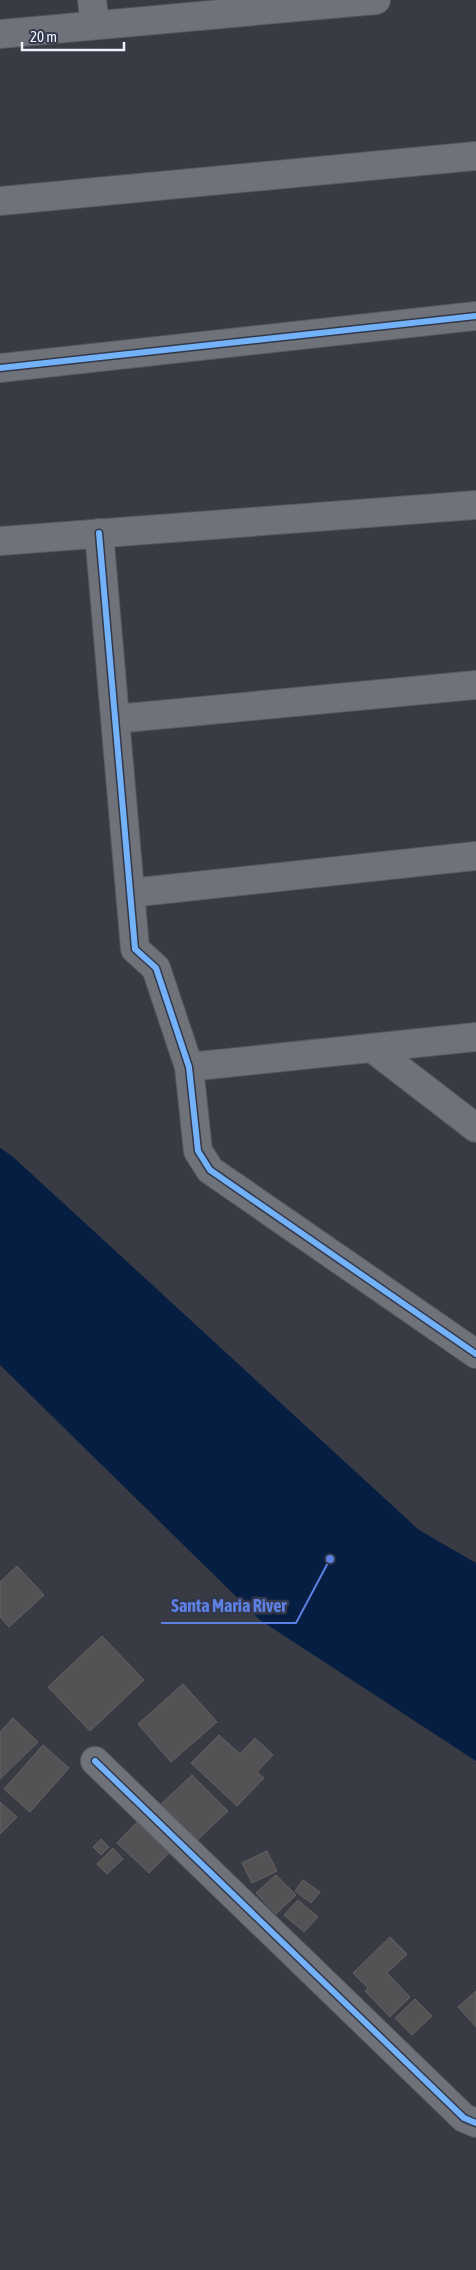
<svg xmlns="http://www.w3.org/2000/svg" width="476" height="2270" viewBox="0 0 476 2270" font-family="'Asap Condensed',sans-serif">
<rect width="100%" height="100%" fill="#383a44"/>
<path fill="#051e41" d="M0,1148l12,8 407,374 57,33v198l-216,-141 -260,-255z"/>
<path fill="#545254" stroke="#656263" d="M17,1566l27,29 -35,32 -9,-10v-35z
M102,1636l42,44 -54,51 -42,-44z
M183,1684l34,38 -46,40 -33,-38z
M13,1718l25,24 -38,37v-47z
M219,1735l21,19 15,-16 18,17 -16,17 7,6 -27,28 -46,-43z
M43,1745l26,23 -39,44 -26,-23z
M192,1775l36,36 -35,33 -35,-37z
M0,1802l17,15 -17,17z
M137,1822l33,30 -21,21 -32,-30z
M101,1839l8,8 -8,8 -8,-8z
M113,1848l10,11 -16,15 -10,-10z
M267,1851l10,20 -25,12 -10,-20z
M276,1875l20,20 -20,19 -20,-21z
M303,1880l17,12 -9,11 -16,-12z
M298,1900l20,17 -14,15 -20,-17z
M390,1937l17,17 -20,19 23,24 -20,20 -25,-26 3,-3 -15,-15z
M476,1991v36l-18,-20z
M415,1999l17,17 -20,19 -17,-17z"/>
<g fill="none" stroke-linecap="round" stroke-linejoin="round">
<g stroke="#565961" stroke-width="30">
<path id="minor" d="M92,0l3,25
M0,34l376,-34
M0,201l476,-45
M0,368l476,-52
M99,533l36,416 21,19 33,99 9,84 12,19 266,184
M0,541l476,-36
M115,719l361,-34
M130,893l346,-37
M372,1048l104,80
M189,1067l287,-30
M95,1761l369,357 12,5"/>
</g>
<use href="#minor" stroke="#70727a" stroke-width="28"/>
<g stroke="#32374a" stroke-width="9">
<path id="cycleway" d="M0,368l476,-52
M99,533l36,416 21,19 33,99 9,84 12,19 266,184
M95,1761l369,357 12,5"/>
</g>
<use href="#cycleway" stroke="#73b2f8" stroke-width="6"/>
</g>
<path fill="none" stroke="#5c80e3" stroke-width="2" d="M330 1559L296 1623H161"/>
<circle fill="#5c80e3" stroke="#32374a" stroke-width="2" cx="330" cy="1559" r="5"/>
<g font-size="18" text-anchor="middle" font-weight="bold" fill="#5c80e3" stroke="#32374a" stroke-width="5" stroke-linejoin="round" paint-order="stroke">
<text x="229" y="1612">Santa Maria River</text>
</g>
<path d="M22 42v8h102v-8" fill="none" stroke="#f0f3fd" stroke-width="2.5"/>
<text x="30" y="42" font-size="15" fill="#f0f3fd" stroke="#32374a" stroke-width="4" paint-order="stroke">20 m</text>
</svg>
